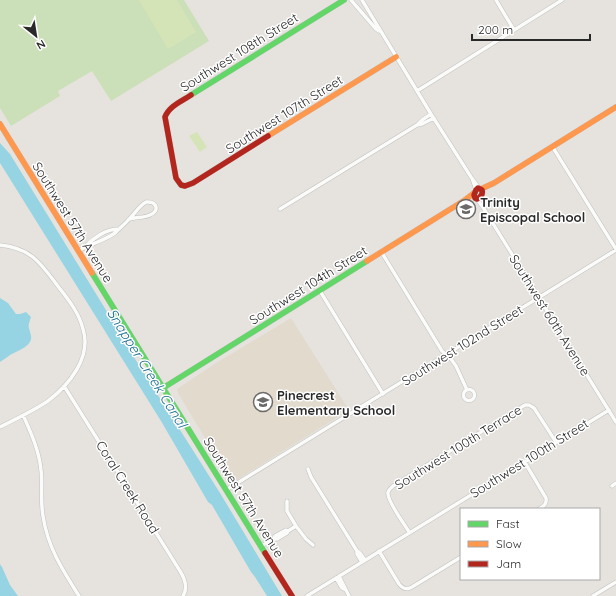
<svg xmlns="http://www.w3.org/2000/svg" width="616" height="596" viewBox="0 0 616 596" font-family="Quicksand,sans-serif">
<rect width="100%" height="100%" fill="#e6e3de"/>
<path fill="#e1dacd" d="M291,318l58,92 -117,73 -54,-90 -1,-4 39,-26z"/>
<path fill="#cbe0b9" d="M0,0h184l25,41 -98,60 -19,-30 -34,20 2,5 -49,30 -11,-18z"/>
<path fill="#d5e4b7" d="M139,0h38l19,32 -28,17z
M197,132l10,15 -7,5 -11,-16z"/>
<path fill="#96d4e4" d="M0,143l10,11 96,156 24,41 90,142 62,103h-15l-12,-19 -4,-5 -39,-67 -4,-3 -47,-81 -161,-258z
M0,298l8,5 8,11h4l6,-2 5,5c-4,12 -2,8 0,19 2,9 -11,14 -17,17 -5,2 -9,6 -14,9z
M0,564l2,3 8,18 8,11h-18z"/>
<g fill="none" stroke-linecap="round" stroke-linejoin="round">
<g stroke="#c0c0c0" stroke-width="4.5">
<path id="street" d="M351,0l25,29 3,2
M362,0l69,114 40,63 8,11
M496,0l18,30
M417,91l145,-91
M418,124l4,-4 9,-6
M552,146l64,103
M472,178l4,12
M477,199l7,10 132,213
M280,209l137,-84 5,-1 12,-6
M0,245c30,3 40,17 57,40 10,13 22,27 26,44 9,28 -14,56 -35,72 -15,10 -32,18 -48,26
M85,247c8,-9 21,-18 34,-18
M78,251c12,-7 26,-10 37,-18 5,-5 11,-10 16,-16 5,-5 8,-11 15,-15 11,-1 14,9 4,13 -6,3 -14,2 -21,4
M382,253l60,98 9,8 5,7 11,24
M320,291l63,103
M64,386l116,185c5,8 8,17 3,25
M463.5 395a5.5 5.5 0 1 1 11 0a5.5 5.5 0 1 1-11 0Z
M23,415c8,18 16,35 18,55 2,15 -1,30 2,46 5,32 19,53 36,80
M524,461l22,37c1,6 -2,8 -7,11
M308,469l3,8 46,74 3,2 5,7
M612,486l4,-3
M226,490l390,-240
M287,501v10l9,15 10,13 7,6
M409,532c-4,-7 -22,-31 -21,-39 0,-3 3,-5 5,-7l132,-81h4l5,3 22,34
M274,539l1,-3 11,-6 2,1
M261,546l13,-7h3l10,-6 1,-2 8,-5
M357,551v3l5,8
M379,551l20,33c4,5 8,6 13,3l49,-30
M339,576l10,20
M336,578l6,10 4,2
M307,596l302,-186
M593,596l23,-14"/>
</g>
<g stroke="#c0c0c0" stroke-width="6">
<path id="fast" d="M191,95l153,-95
M92,273l173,280
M163,388l204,-127"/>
</g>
<g stroke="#c0c0c0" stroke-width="6">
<path id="slow" d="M0,124l92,149
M268,136l128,-79
M481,189l13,-6 122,-76
M367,261l98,-61 9,-7"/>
</g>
<g stroke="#c0c0c0" stroke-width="6">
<path id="jam" d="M191,95c-9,6 -22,11 -26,22l11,61 5,7 4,1 8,-3 75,-47
M478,188l4,2c1,4 -1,7 -5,9l-2,-1 -1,-3 2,-5z
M265,553l27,43"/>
</g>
<use href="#street" stroke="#fbfbfa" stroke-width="3.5"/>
<use href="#fast" stroke="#63d668" stroke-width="5.5"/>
<use href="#slow" stroke="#ff974d" stroke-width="5.5"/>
<use href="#jam" stroke="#b3261e" stroke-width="5.5"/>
</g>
<defs>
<g id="school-ring" transform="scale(1)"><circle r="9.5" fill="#fff" stroke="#6b6a68" stroke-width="1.5"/><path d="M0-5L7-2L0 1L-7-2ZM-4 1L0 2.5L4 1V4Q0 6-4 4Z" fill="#6b6a68"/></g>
</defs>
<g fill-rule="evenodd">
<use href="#school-ring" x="466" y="209"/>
<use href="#school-ring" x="263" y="402"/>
</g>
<g text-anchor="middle" stroke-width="3" stroke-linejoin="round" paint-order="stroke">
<g font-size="13" fill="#292929" stroke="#fff">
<text transform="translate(239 52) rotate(-32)" y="5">Southwest 108th Street</text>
<text transform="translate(284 114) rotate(-32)" y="5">Southwest 107th Street</text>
<text transform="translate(73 222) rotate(58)" y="5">Southwest 57th Avenue</text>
<text transform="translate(308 285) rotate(-32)" y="5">Southwest 104th Street</text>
<text transform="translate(550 315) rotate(58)" y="5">Southwest 60th Avenue</text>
<text transform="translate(462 345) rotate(-32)" y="5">Southwest 102nd Street</text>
<text transform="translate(458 447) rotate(-32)" y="5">Southwest 100th Terrace</text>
<text transform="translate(529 458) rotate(-32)" y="5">Southwest 100th Street</text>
<text transform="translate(128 487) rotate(58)" y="5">Coral Creek Road</text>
<text transform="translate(244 497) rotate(58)" y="5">Southwest 57th Avenue</text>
</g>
<g font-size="13" font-weight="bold" fill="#292929" stroke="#fff" text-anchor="start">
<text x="480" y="207">Trinity<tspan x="480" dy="15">Episcopal School</tspan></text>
<text x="277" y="400">Pinecrest<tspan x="277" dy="15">Elementary School</tspan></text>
</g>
<g font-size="14" font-style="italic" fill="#156c91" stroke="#fff">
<text transform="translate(147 368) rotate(58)" y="5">Snapper Creek Canal</text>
</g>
</g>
<rect x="460" y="508" width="140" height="72" fill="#ffffff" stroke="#a9a9a9"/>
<rect x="468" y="521" width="20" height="6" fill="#63d668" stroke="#a9a9a9"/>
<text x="496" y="528" font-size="12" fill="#292929">Fast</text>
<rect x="468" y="541" width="20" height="6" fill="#ff974d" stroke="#a9a9a9"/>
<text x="496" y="548" font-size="12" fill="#292929">Slow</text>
<rect x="468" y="561" width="20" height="6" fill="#b3261e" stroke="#a9a9a9"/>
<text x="496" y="568" font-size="12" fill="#292929">Jam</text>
<g transform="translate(36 36) rotate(150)" stroke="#ffffff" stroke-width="3" paint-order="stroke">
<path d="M0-3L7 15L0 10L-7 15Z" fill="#292929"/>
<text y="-6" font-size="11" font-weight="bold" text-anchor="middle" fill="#292929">N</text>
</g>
<path d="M472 34v6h118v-6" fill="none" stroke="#292929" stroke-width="2"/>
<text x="478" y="34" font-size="12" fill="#292929" stroke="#ffffff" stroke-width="3" paint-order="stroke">200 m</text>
</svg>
